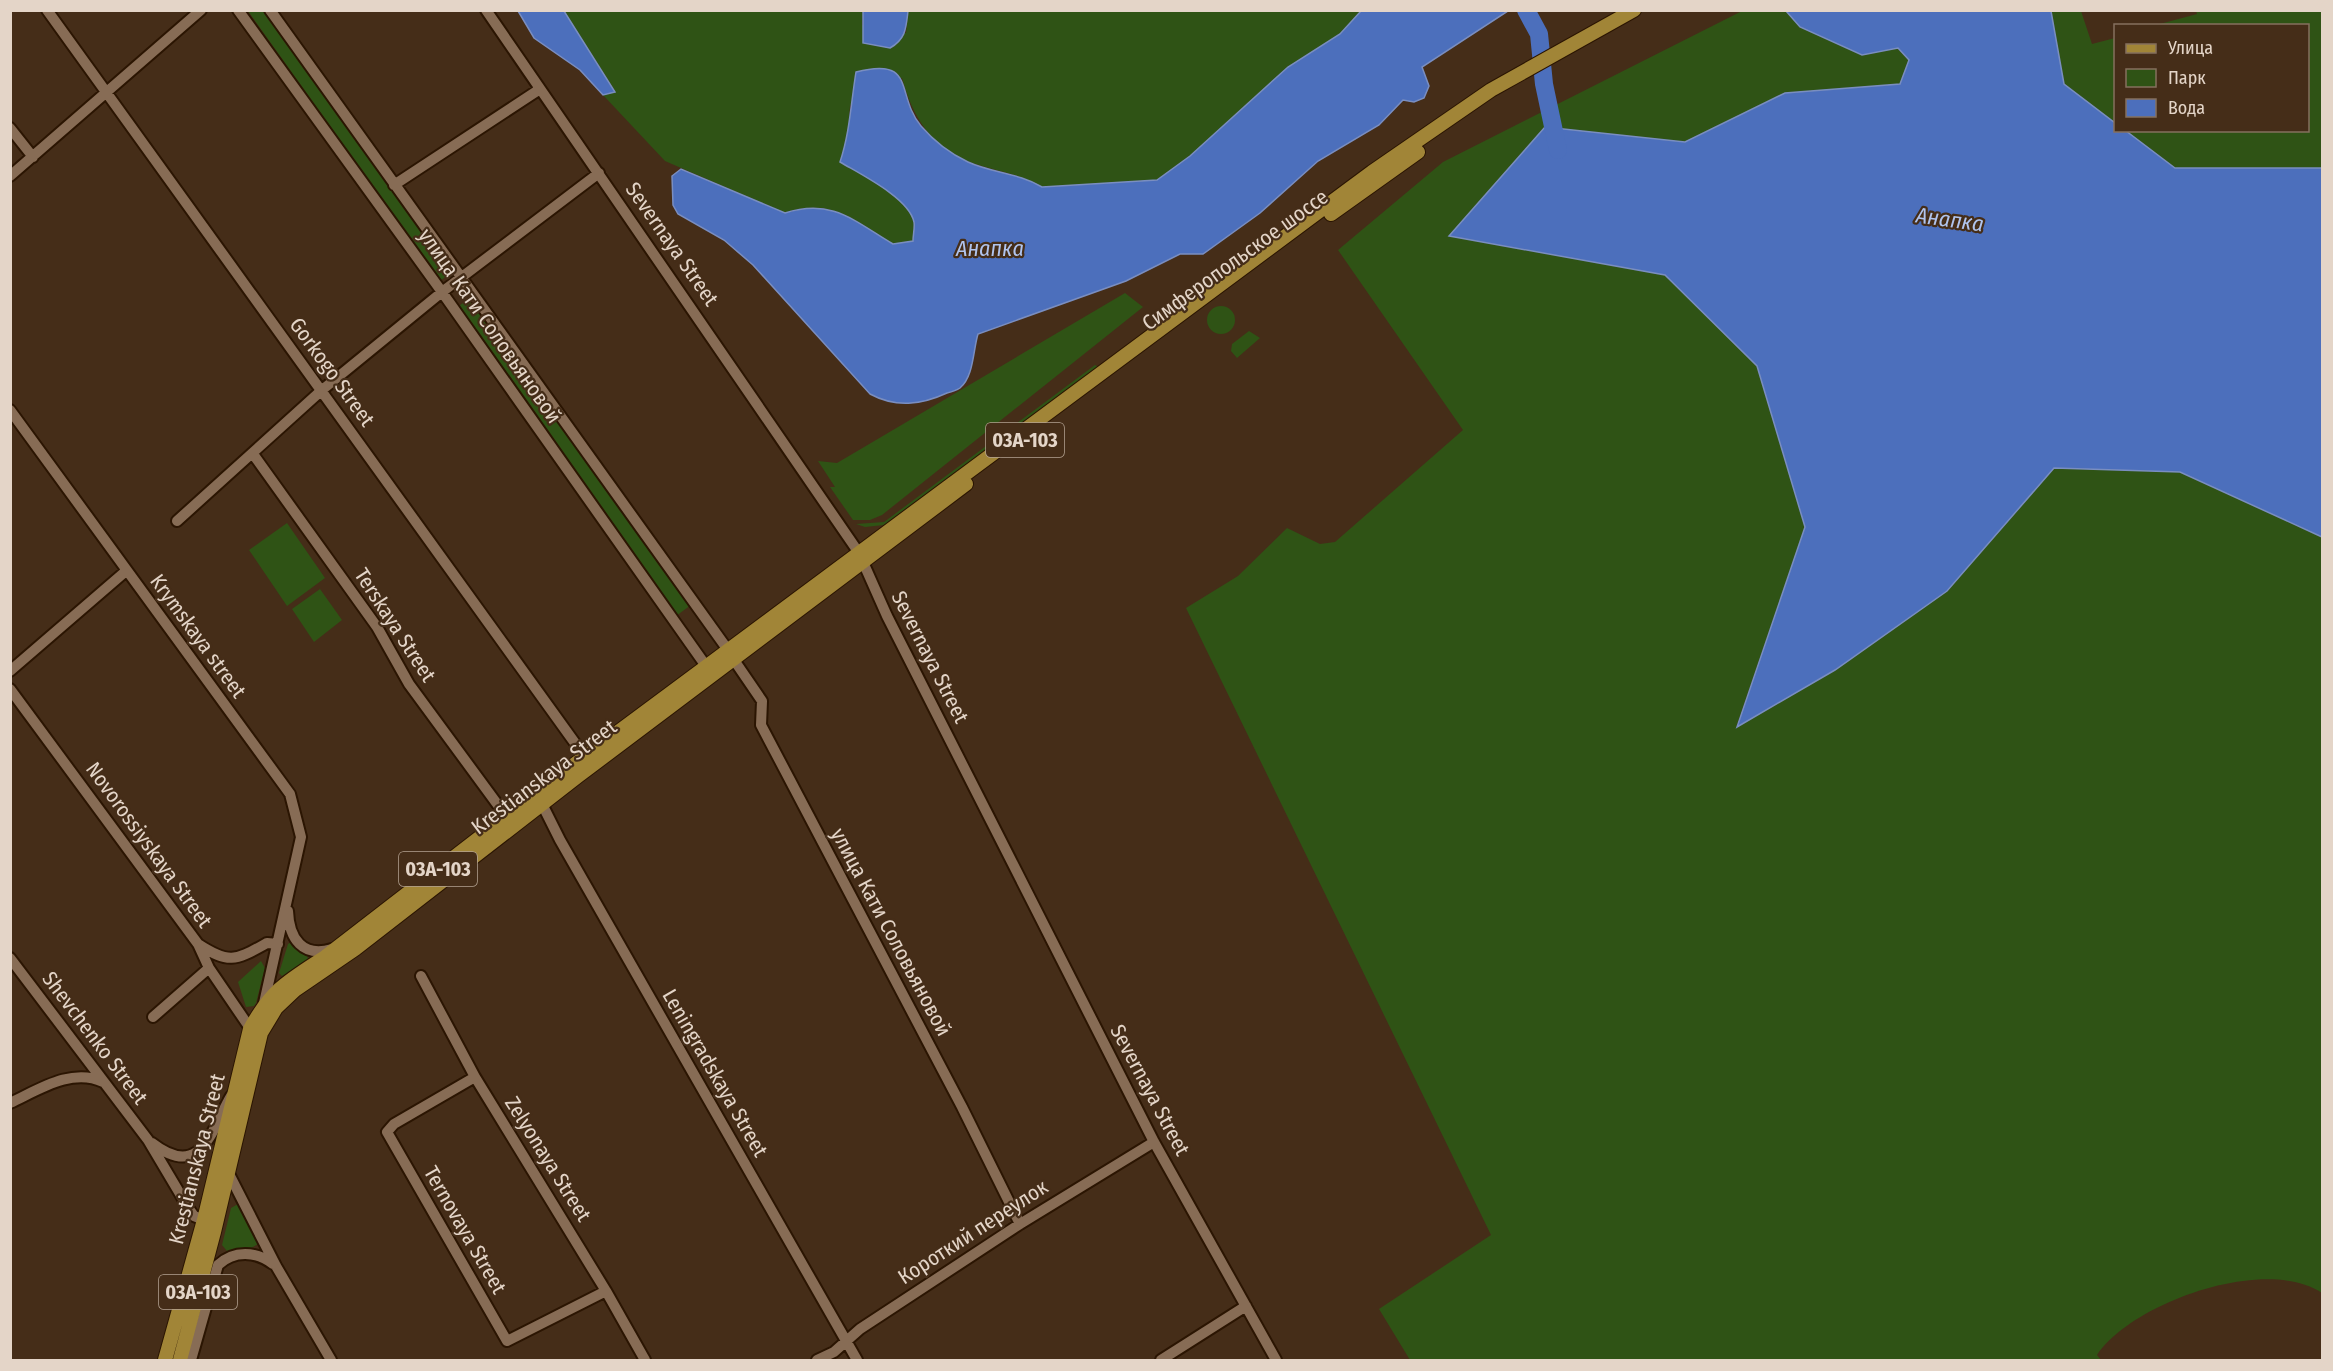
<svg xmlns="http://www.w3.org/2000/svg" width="2333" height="1371" viewBox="0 0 2333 1371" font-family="'Fira Sans Condensed',sans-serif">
<rect width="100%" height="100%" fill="#452d18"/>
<path fill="#2f5315" d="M248,11h16l188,261 -12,9z
M564,11h299l-1,14 44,8 2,-22h453l-21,23 -52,33 -98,89 -33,24 -115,7c-22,-13 -46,-16 -70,-24 -39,-13 -60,-47 -70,-85l-52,27 -2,32 -8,24c20,12 69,37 74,61 1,5 -1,13 -1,19l-20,4c-38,-24 -62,-48 -108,-32l-120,-52 -62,-66 12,-4z
M1742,11h44l14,16 62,28 35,-7 12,12 -9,24 -115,9 -100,49 -140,-15 -96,109 216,39 92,91 48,161 -68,198 210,-134 107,-123 126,4 142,65v756c-57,-38 -190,10 -225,62l4,5h-691l-31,-51 112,-74 -305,-627 52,-32 49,-48 33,16 15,-2 128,-112 -125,-180 105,-88z
M2051,11h30l11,33 23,-6v85l-52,-39z
M2196,11h126v157h-147l-49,-37 182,-1v-104l-152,-1 41,-11z
M1125,293l18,14 -261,208 -12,5h-17l-23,-33h5l-17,-26 19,2z
M470,298l221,307 -15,11 -220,-308z
M1207 320a14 14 0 1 1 28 0a14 14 0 1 1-28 0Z
M1249,331l11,7 -23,20 -6,-7 1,-7z
M1095,365l7,4 -218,156 -19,2 -9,-3 28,-2z
M287,523l38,55 -38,28 -38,-56z
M320,589l22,31 -28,22 -22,-33z
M293,941l14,13 1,6 -26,16 -3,-3 9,-29z
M261,961l4,7 -9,35 -2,3 -8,1 -8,-25z
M238,1204l3,2 19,37 -9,5 -24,3 -5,-6 9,-37z"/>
<path fill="#4c6fbc" stroke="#7a8ec0" stroke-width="1.5" d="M518,11h46l51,81 -12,3 -23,-25 -46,-32z
M863,11h45c-2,17 -2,28 -18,37l-27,-5z
M1361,11h147l-86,56 7,19 -5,12 -10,4 -11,-2 -24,25 -61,36 -58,52 -57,41h-23l-54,27 -148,53c-5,16 -4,42 -18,54 -3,2 -9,4 -13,5 -26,12 -51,15 -77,1l-117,-129 -29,-25 -46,-26 -5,-9 -1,-29 9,-7 104,44c47,-15 69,8 108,31l20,-3c0,-6 2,-14 1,-19 -5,-24 -54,-48 -74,-60 10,-30 11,-60 16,-90 61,-16 39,23 65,54 12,14 30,28 47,36 24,11 51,11 74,25l115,-7 33,-24 98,-89 52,-33z
M1786,11h265l13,73 51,39 1,7 10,1 49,37h147v369l-142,-65 -126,-4 -107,123 -112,79 -98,57 68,-200 -48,-161 -92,-91 -216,-39 96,-109 140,15 100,-49 115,-9 9,-24 -11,-12 -36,7 -62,-28z"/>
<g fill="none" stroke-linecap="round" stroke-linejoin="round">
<path stroke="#4c6fbc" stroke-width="18" d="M1526,10l13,24 5,50 14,66"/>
<g stroke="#2b1502" stroke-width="14">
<path id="minor" d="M47,10l538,747
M238,10l204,282 264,374
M270,10l458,640
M486,10l373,543 28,63 267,526 122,218
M10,128l23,29
M10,176l191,-166
M394,185l146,-96
M10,410l280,384 11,43 -37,166
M253,454l124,173 32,57 97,132
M177,521l145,-131 120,-98 157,-119
M734,660l28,41 -1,24 201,382 58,117
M10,671l116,-100
M10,689l188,255 11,24 45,66
M542,804l18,36 297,520
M288,911c1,28 15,47 44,38
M198,944c32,21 38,16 69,-1l11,1
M10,958l138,182 41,69 5,7 10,4
M421,976l54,101 131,214 39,69
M153,1017l56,-49
M475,1077l-81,47 -7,8 120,209 99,-50
M10,1103c28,-13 62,-36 93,-21
M152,1143c50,39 60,-15 79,-47
M228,1172l48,94 55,94
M191,1360l27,-95c16,-15 38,-14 55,-1
M817,1360l17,-8 26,-23 160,-105 134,-82
M1161,1360l85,-54"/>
</g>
<g stroke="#2b1502" stroke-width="16">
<path id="major" d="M1331,214l87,-62
M165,1360l39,-140 46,-191c22,-40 38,-48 75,-72l246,-190 801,-595 119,-82 143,-80
M180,1360l34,-128 47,-199 15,-25 19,-18 60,-41 223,-173 388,-292"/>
</g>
<use href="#minor" stroke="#876c55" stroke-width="10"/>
<use href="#major" stroke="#a18537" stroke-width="14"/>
</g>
<g text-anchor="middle" stroke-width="4.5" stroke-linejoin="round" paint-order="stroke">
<g fill="#452d18" stroke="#b4a393" stroke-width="1.5">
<rect x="986" y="423" width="78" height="34" rx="4.5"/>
<rect x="399" y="852" width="78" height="34" rx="4.5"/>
<rect x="159" y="1275" width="78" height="34" rx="4.5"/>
</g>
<g font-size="20" font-weight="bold" fill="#e4d5c8">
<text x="1025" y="447">03А-103</text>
<text x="438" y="876">03А-103</text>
<text x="198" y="1299">03А-103</text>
</g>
<g font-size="21" fill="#e4d5c8" stroke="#452d18">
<text transform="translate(672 244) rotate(55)" y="7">Severnaya Street</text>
<text transform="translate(1235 260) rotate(-36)" y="7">Симферопольское шоссе</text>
<text transform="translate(490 326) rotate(55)" y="7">улица Кати Соловьяновой</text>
<text transform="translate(332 372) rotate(54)" y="7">Gorkogo Street</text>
<text transform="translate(395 625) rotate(57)" y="7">Terskaya Street</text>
<text transform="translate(198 636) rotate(54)" y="7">Krymskaya street</text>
<text transform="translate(930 657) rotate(63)" y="7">Severnaya Street</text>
<text transform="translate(544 777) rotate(-37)" y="7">Krestianskaya Street</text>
<text transform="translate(149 845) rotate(54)" y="7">Novorossiyskaya Street</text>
<text transform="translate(891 932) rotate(62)" y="7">улица Кати Соловьяновой</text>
<text transform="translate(95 1038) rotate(53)" y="7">Shevchenko Street</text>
<text transform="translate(715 1073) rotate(60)" y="7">Leningradskaya Street</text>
<text transform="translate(1150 1090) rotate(62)" y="7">Severnaya Street</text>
<text transform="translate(197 1159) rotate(-76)" y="7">Krestianskaya Street</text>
<text transform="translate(548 1159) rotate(58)" y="7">Zelyonaya Street</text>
<text transform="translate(465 1230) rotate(60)" y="7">Ternovaya Street</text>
<text transform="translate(973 1232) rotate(-33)" y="7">Короткий переулок</text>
</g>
<g font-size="22" font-style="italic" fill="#b0c4ee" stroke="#452d18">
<text transform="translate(1950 219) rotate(8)" y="8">Анапка</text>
<text x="990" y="256">Анапка</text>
</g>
</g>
<rect width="2333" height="1371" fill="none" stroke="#e4d5c8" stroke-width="24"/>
<rect x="2114" y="24" width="195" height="108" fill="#452d18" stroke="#85705e" stroke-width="1.5"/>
<rect x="2126" y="44" width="30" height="9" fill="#a18537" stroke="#85705e" stroke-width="1.5"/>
<text x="2168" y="54" font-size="18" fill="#e4d5c8">Улица</text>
<rect x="2126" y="69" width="30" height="18" fill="#2f5315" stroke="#85705e" stroke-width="1.5"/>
<text x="2168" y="84" font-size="18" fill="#e4d5c8">Парк</text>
<rect x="2126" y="99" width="30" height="18" fill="#4c6fbc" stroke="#85705e" stroke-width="1.5"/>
<text x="2168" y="114" font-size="18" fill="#e4d5c8">Вода</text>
</svg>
